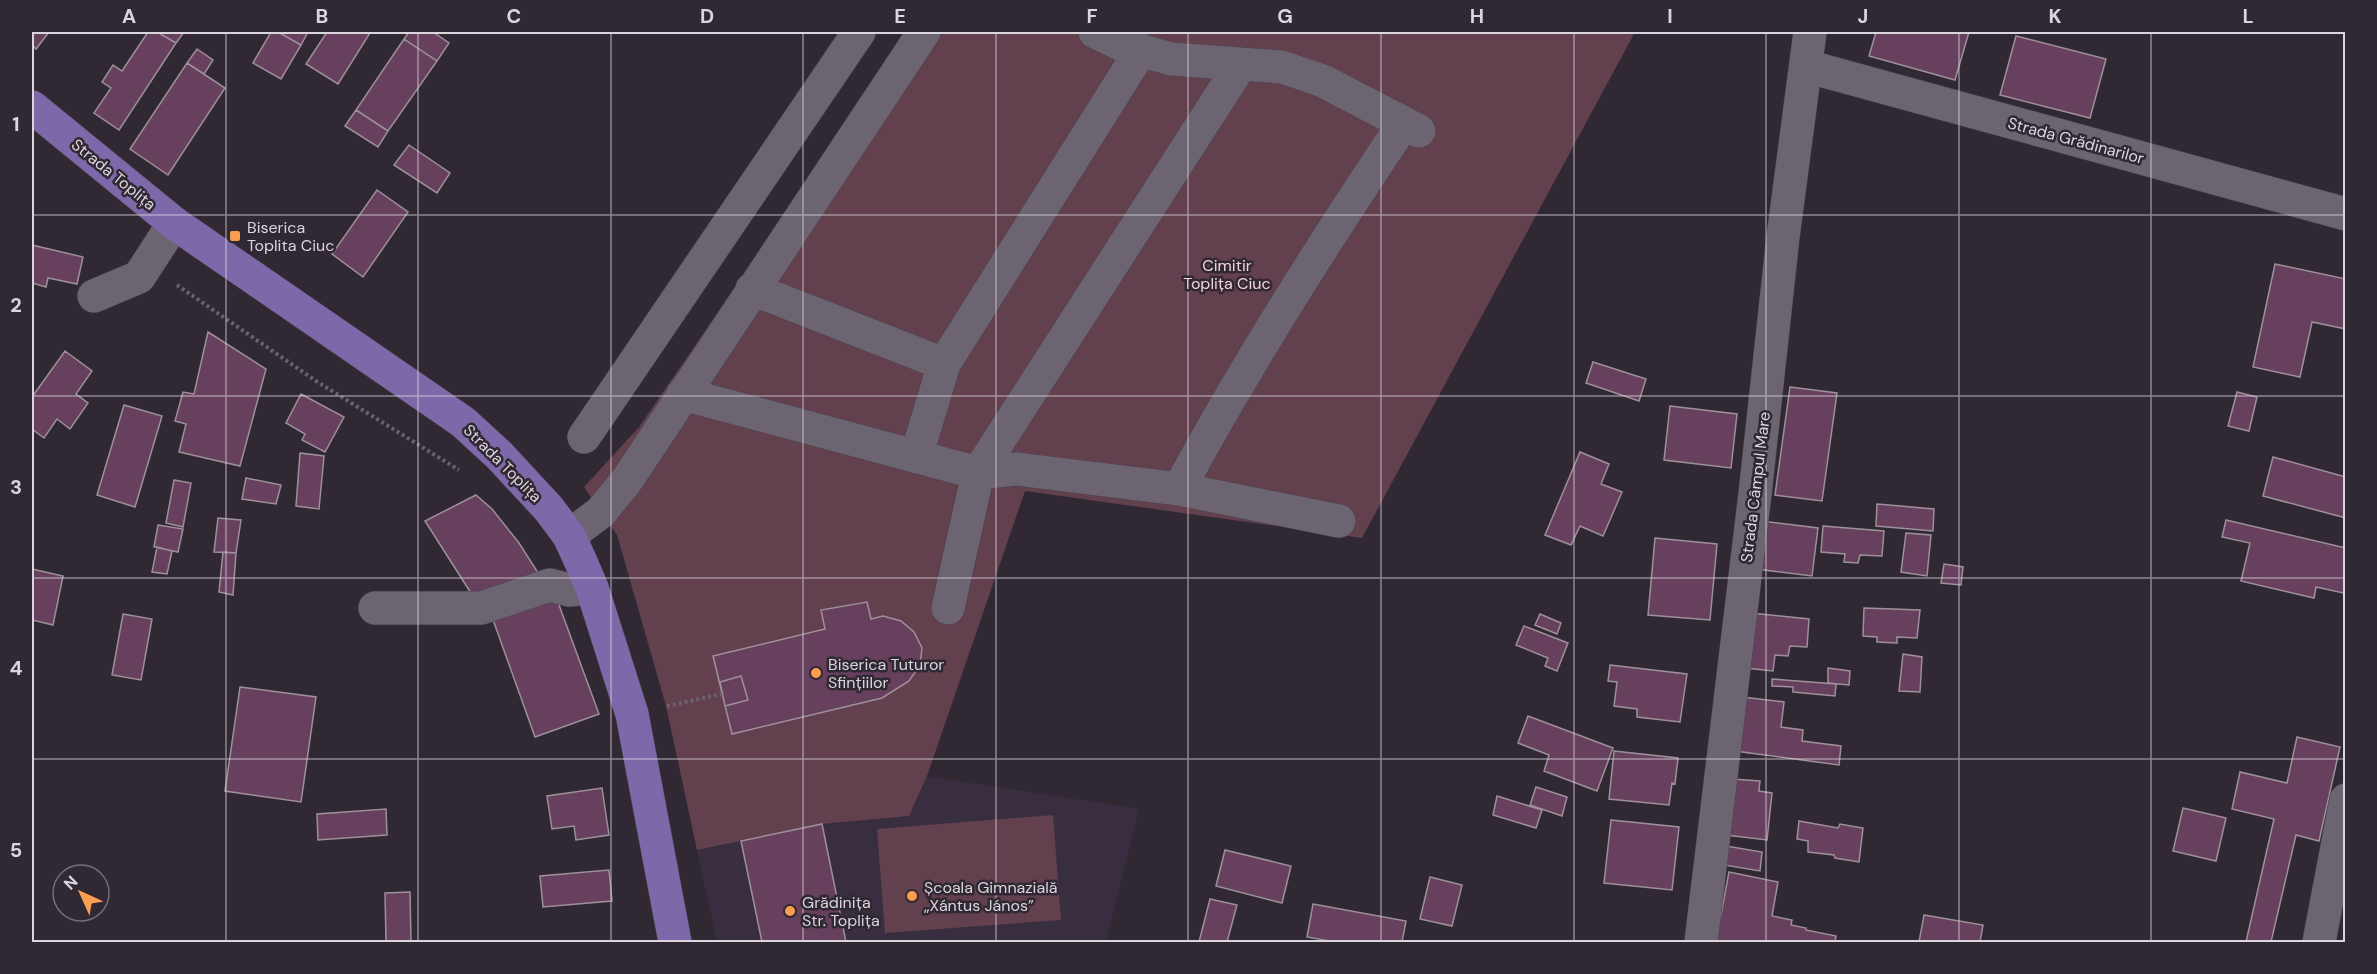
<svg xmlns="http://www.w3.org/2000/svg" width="2377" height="974" viewBox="0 0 2377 974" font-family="'DM Sans',sans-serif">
<rect width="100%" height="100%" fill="#302833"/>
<path fill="#392e3f" d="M927,776l212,33 -33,133h-389l-20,-92 125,-26 87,-8z"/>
<path fill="#63404d" d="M911,32h724l-273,506 -337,-47 -98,285 -18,40 -87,8 -125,26 -31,-144 -49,-171 -33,-48 55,-60z
M1053,815l8,105 -176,13 -8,-104z"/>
<path fill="#67405e" stroke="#9e909a" stroke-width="1.5" d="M32,32h17l-13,17 -4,-4z
M148,32h9l19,11 -57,87 -25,-17 17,-25 -9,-6 11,-17 9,6z
M157,32h27l-8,11z
M271,32h7l23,13 -20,34 -28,-16z
M278,32h30l-7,13z
M327,32h40l3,1 -32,51 -32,-20z
M409,32h24l16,11 -12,18 -33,-22z
M1876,32h93l-14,48 -86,-24z
M2016,36l90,23 -16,59 -90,-23z
M404,39l33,22 -49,70 -32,-21z
M197,49l16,11 -9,14 -17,-11z
M187,63l38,25 -57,87 -38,-26z
M356,110l32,21 -10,16 -33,-21z
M409,145l41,28 -13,20 -43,-28z
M377,190l31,22 -45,65 -31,-23z
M32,245l51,12 -6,27 -29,-6 -2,9 -14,-4z
M2275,264l71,15v50l-34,-7 -12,55 -47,-10z
M208,332l58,37 -26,97 -61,-14 7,-28 -11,-3 8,-29 11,2z
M65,351l27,20 -16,23 12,9 -18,26 -13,-10 -13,19 -12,-9v-32z
M1593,362l53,17 -7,22 -53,-18z
M1790,387l47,6 -15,108 -47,-6z
M2237,392l20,5 -8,34 -21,-5z
M301,394l43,23 -19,35 -23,-12 3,-6 -19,-11z
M124,405l38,11 -27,91 -38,-12z
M1670,406l67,8 -6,54 -67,-8z
M1580,452l29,12 -8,20 21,8 -19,44 -23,-10 -9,19 -26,-10z
M300,453l24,3 -5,53 -23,-3z
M2273,457l73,20v41l-83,-22z
M246,478l35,7 -5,19 -34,-5z
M174,480l17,3 -8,44 -17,-4z
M476,495l16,14 27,34 23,36 -66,22 -51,-80z
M1877,504l57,5 -1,22 -57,-5z
M218,518l23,2 -5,33 -22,-1z
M2226,520l120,28v37l-3,8 -27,-6 -2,11 -73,-17 9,-38 -28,-6z
M1761,521l57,7 -6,48 -56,-7z
M158,525l25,4 -5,23 -24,-5z
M1823,526l61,5 -2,25 -22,-1 -2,8 -14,-1 1,-8 -24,-2z
M1906,533l25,2 -4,41 -26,-4z
M1655,538l62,6 -7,76 -62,-5z
M157,547l15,4 -5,23 -15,-2z
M223,552l13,1 -3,42 -14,-3z
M1944,564l19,3 -2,18 -20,-2z
M32,569l31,7 -10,49 -21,-5z
M555,594l44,120 -64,23 -43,-120z
M867,602l4,17 12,-3 18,5 13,11 8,16 -2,17 -11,16 -27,17 -150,36 -19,-78 112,-27 -4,-19z
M1864,608l56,2 -3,28 -20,-1v6l-20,-1v-5l-14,-1z
M1751,613l58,6 -2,28 -17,-1 -2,10 -13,-1 -2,16 -28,-3z
M123,614l29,5 -11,61 -29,-5z
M1540,614l21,9 -4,11 -22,-9z
M1524,626l44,17 -11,28 -12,-5 3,-8 -32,-13z
M1903,654l19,3 -2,35 -21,-1z
M1610,665l77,9 -7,48 -43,-5v-8l-23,-3 3,-24 -9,-1z
M1828,668l22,3 -1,14 -21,-2z
M741,676l7,24 -23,6 -5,-24z
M1772,679l64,5 -1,12 -42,-4v-5l-21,-1z
M240,687l76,10 -15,105 -76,-11z
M1742,697l42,5 -3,25 22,3 -1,11 39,5 -2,19 -104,-14z
M1528,716l85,32 -16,43 -53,-20 5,-16 -31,-12z
M2297,737l43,10 -21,94 -23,-6 -25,107h-25l28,-123 -42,-10 8,-37 47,11z
M1614,751l64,7 -3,26 -3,-1 -3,22 -60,-6z
M1732,779l28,2 -1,10 13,2 -5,47 -41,-5z
M1536,787l31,10 -5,19 -32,-11z
M602,788l7,47 -33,5 -2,-14 -22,3 -5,-33z
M1497,796l45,14 -6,18 -43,-13z
M2183,808l43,10 -10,43 -43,-10z
M386,809l1,26 -69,5 -1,-26z
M1611,820l68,7 -7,63 -68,-7z
M1799,821l39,7 2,-4 23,4 -4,34 -24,-4 -1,-3 -26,-3v-11l-11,-2z
M822,824l24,118h-84l-21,-101z
M1726,846l36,6 -2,19 -36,-6z
M1225,850l66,16 -9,37 -66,-17z
M609,870l3,31 -69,6 -3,-31z
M1729,872l49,10 -6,34 20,4 -1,5 15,3v2l30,6 -1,6h-109l-10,-1z
M1430,877l32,8 -10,41 -32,-7z
M410,892l1,50h-25l-1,-49z
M1210,899l27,6 -10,37h-28z
M1313,904l93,17 -4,21h-67l-28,-5z
M1924,915l59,10 -3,17h-61z"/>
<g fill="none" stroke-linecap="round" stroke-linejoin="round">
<g stroke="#4b444d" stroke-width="34">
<path id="minor" d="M1095,32l27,13 49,14 111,8 41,14 96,50
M1806,66l540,148
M752,289l192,75
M94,296l45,-19 35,-54
M683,394l295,79 38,-4 163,20 160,32
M584,437l275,-405
M916,457l28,-93 197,-314
M1179,489c68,-126 145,-247 225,-366
M569,536l32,-24 26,-32 297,-448
M375,608h106l69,-23 19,5 23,-2
M948,608l30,-135 263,-409
M1701,942l54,-448 28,-257 27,-205
M2319,942l27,-142"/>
</g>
<g stroke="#4b444d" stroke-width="34">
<path id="major" d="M32,107l142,116 289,199 36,33 50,54 20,27 12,26 11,26 40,126 43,228"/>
</g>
<path stroke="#69626c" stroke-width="4" stroke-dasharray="3 3" stroke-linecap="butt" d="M177,285l139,96 143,89
M667,706l55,-12"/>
<use href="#minor" stroke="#6d6471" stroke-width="33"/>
<use href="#major" stroke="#7d68a9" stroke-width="33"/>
</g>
<path fill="none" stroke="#dbd6dd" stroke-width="1.5" stroke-opacity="0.55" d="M226,32v910M418,32v910M611,32v910M803,32v910M996,32v910M1188,32v910M1381,32v910M1574,32v910M1766,32v910M1959,32v910M2151,32v910M32,215h2314M32,396h2314M32,578h2314M32,759h2314"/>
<g fill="#fb9e50" stroke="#302833" stroke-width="2">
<rect x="229" y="230" width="12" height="12" rx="3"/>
<circle cx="816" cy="673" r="6"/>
<circle cx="912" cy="896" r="6"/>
<circle cx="790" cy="911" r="6"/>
</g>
<g text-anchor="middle" stroke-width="5" stroke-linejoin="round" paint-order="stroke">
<g font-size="16" fill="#dbd6dd" stroke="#302833">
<text transform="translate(2076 140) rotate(15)" y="6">Strada Grădinarilor</text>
<text transform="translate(114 174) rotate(39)" y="6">Strada Toplița</text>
<text transform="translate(503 463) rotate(45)" y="6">Strada Toplița</text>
<text transform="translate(1755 487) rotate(-83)" y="6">Strada Câmpul Mare</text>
</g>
<g font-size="16" fill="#dbd6dd" stroke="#302833" text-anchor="start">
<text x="247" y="233">Biserica<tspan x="247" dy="18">Toplita Ciuc</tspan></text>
<text x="828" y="670">Biserica Tuturor<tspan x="828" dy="18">Sfințiilor</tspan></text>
<text x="924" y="893">Școala Gimnazială<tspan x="924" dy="18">„Xántus János”</tspan></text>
<text x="802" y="908">Grădinița<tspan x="802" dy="18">Str. Toplița</tspan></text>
</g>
<g font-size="16" fill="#f5d3de" stroke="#302833">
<text x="1227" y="271">Cimitir<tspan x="1227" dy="18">Toplița Ciuc</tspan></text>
</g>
</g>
<rect width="2377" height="974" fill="none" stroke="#302833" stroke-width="66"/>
<g transform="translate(81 893) rotate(315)"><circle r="28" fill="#302833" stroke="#746e77" stroke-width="1.5"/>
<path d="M0-4.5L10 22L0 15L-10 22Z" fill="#fb9e50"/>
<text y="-9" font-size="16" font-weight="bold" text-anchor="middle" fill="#dbd6dd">N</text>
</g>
<rect x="33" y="33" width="2311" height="908" fill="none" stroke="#dbd6dd" stroke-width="2"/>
<g font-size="20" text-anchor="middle" font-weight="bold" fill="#dbd6dd">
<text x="129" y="23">A</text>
<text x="322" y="23">B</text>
<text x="514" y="23">C</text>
<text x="707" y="23">D</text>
<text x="900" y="23">E</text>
<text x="1092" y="23">F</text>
<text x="1285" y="23">G</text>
<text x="1477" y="23">H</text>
<text x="1670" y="23">I</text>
<text x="1863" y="23">J</text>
<text x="2055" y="23">K</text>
<text x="2248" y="23">L</text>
<text x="16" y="131">1</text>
<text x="16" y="312">2</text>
<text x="16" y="494">3</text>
<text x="16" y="675">4</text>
<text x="16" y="857">5</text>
</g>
</svg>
